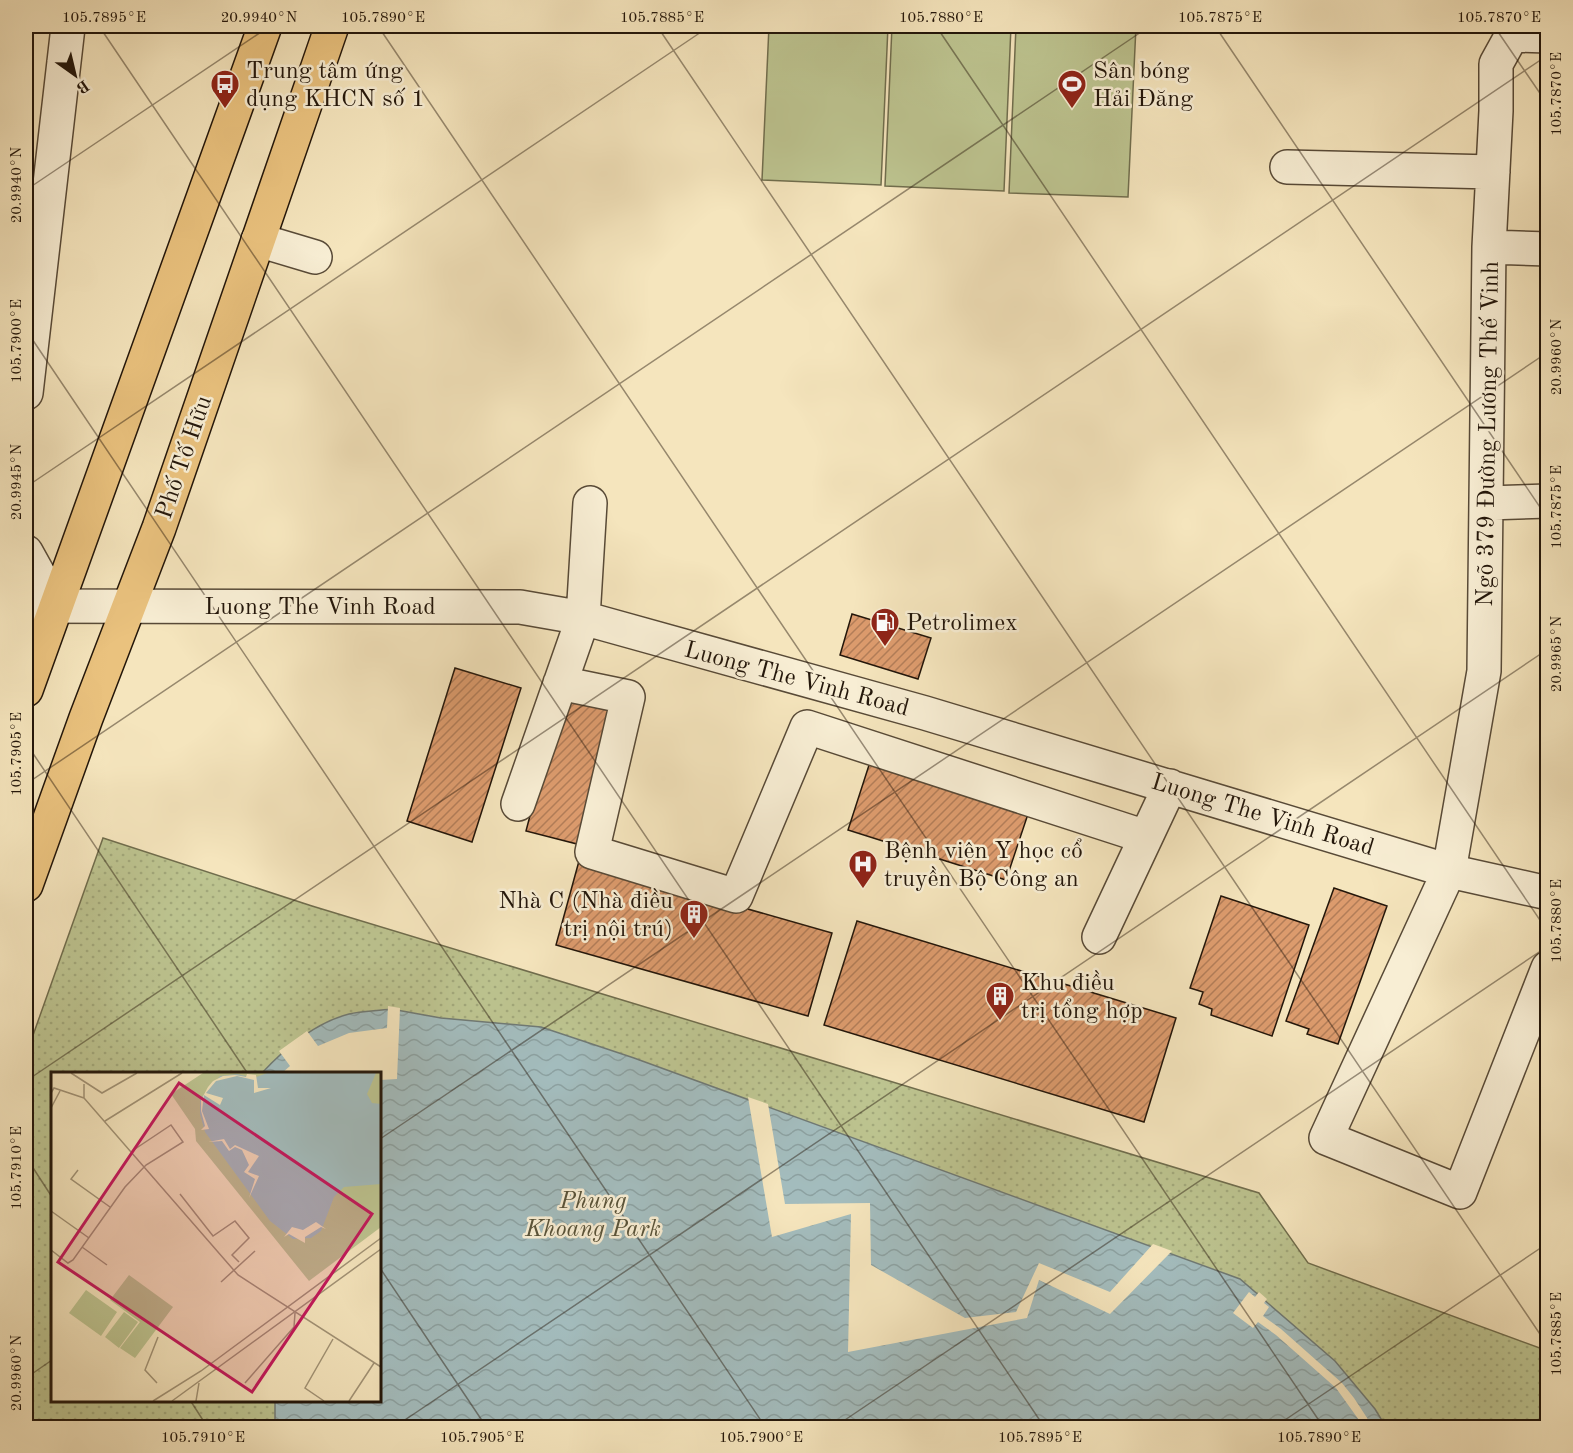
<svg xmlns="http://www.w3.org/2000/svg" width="1573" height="1453" viewBox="0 0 1573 1453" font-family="'Old Standard TT',serif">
<defs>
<pattern id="grass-dots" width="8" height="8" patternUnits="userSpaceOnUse" patternTransform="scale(1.5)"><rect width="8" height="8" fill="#bdc490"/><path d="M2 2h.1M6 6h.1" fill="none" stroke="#a2a87b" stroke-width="1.8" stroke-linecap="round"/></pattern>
<pattern id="water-waves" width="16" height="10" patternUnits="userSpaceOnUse" patternTransform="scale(1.5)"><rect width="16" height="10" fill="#a3bcbd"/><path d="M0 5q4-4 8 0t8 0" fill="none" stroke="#8ca1a1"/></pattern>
<pattern id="building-hatch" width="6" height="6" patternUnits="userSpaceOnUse" patternTransform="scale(1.5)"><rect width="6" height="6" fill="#dc9b6d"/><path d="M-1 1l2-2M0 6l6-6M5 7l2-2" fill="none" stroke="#b27d58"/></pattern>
</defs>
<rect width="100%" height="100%" fill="#f5e5bd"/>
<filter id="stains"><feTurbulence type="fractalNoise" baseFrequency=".00333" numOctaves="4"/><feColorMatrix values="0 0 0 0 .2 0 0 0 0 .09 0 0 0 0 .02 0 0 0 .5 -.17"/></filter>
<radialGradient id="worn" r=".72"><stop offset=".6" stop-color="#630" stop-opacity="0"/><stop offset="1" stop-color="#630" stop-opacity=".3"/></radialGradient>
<path fill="url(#grass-dots)" stroke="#706d4d" stroke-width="1.5" fill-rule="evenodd" d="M103,838l209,68 947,287 49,70 240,88 -1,76 -1521,1v-373zM52,1074h328v326h-328z"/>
<path fill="#bdc490" stroke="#706d4d" stroke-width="1.5" d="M769,26h119l-7,159 -119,-5z
M892,26h119l-7,165 -119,-5z
M1016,26h120l-8,171 -119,-4z"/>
<path fill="url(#water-waves)" stroke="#707a75" stroke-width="1.5" d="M391,1009l50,9 100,9 93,31 606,221 95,82 40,48 11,18h-1111v-26l105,-1v-326h-119c24,-26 53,-51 88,-60 13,-3 28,-3 42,-5z"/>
<path fill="#f5e5bd" d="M388,1006l12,2 -3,71 -17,1v-6l-98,-1 8,-7 -11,-15 28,-20 11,15 31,-13 38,-5z
M748,1097l20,7 17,100 85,-1 1,62 94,53 51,-6 23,-49 71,29 43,-48 19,7 -62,63 -71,-34 -12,38 -179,34 3,-138 -79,23z
M1249,1292l6,5 4,-5 8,7 -3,4 5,4 -6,9 18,13 61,54 12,15 19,29h-9l-28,-39 -60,-53 -18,-13 -5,6 -20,-15z"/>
<path fill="url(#building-hatch)" stroke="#23160a" stroke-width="1.5" d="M852,614l79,24 -13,41 -78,-24z
M455,668l66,20 -49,154 -65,-21z
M562,693l56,15 -37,137 -55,-14z
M871,759l159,49 -24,72 -158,-50z
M579,861l253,72 -24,83 -252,-71z
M1334,888l53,18 -49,138 -31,-10 2,-5 -23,-8z
M1221,896l88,29 -37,111 -61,-21 1,-6 -13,-5 4,-12 -13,-4z
M857,921l319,97 -32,104 -320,-97z"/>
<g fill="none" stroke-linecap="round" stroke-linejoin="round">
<g stroke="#584a37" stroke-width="36">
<path id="minor" d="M1548,36l-36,-1 -16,29v47l-7,136 -5,424 -35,200 -123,267 134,54 88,-224
M1287,167l206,5
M258,240l57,17
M1489,247l59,2
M26,393l42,-366
M1487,503l61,-2
M26,552l30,54
M26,606l494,1 63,11 342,95 524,158 99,22
M560,683l68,14 -36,155 144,44 71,-169 339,110
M518,804l65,-186 7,-115
M1099,937l71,-151"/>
</g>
<g stroke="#23160a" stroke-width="36">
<path id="major" d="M26,690l239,-664
M26,885l60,-167 73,-190 173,-502"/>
</g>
<use href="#minor" stroke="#f8eed4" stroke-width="33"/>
<use href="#major" stroke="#eac27e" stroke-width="33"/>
</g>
<path fill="none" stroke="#23160a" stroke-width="1.5" stroke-opacity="0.45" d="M99,26l946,1402M378,26l946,1402M657,26l891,1320M936,26l612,906M1215,26l333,493M1494,26l54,79M26,190l244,-164M26,330l740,1098M26,487l684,-461M26,743l222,331M26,784l1124,-758M26,1081l1522,-1026M380,1139l1168,-787M26,1157l26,40M380,1268l107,160M26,1378l26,-18M190,1400l18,28M393,1428l1155,-779M833,1428l715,-482M1273,1428l275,-185"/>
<defs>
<g id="bus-pin" transform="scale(1.5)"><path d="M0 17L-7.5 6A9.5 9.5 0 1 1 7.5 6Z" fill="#8f2418" stroke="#f8eed4"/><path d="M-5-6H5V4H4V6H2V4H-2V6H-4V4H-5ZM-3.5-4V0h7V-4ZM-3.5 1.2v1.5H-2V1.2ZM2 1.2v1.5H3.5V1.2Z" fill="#fff"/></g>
<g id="stadium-pin" transform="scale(1.5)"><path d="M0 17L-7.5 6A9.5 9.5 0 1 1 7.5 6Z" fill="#8f2418" stroke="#f8eed4"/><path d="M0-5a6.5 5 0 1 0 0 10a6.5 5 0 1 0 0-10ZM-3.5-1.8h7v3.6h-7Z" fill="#fff"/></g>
<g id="fuel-pin" transform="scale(1.5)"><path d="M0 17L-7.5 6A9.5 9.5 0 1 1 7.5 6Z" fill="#8f2418" stroke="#f8eed4"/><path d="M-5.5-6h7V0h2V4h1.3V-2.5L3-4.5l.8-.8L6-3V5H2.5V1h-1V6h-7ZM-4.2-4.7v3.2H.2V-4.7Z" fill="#fff"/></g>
<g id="hospital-pin" transform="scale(1.5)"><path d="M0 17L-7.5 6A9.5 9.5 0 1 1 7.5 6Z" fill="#8f2418" stroke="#f8eed4"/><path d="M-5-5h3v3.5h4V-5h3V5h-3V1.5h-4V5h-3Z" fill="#fff"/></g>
<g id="building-pin" transform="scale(1.5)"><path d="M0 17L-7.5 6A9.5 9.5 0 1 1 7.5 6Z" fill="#8f2418" stroke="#f8eed4"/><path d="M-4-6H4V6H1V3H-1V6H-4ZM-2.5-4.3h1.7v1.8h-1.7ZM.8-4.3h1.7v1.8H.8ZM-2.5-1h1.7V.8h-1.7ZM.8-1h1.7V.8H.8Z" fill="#fff"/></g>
</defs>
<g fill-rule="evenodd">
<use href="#bus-pin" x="225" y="84"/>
<use href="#stadium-pin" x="1072" y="84"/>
<use href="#fuel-pin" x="885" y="622"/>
<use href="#hospital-pin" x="863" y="864"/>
<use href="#building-pin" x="694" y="914"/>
<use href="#building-pin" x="1000" y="996"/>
</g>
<g text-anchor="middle" stroke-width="5" stroke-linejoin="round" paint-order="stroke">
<g font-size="24" fill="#23160a" stroke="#f8eed4" text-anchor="start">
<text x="246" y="78">Trung tâm ứng<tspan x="246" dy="28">dụng KHCN số 1</tspan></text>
<text x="1093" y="78">Sân bóng<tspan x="1093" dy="28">Hải Đăng</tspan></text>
<text x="906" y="630">Petrolimex</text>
<text x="884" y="858">Bệnh viện Y học cổ<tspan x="884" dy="28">truyền Bộ Công an</tspan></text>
<text x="673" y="908" text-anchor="end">Nhà C (Nhà điều<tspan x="673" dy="28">trị nội trú)</tspan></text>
<text x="1021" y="990">Khu điều<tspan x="1021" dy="28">trị tổng hợp</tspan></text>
</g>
<g font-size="24" fill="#23160a" stroke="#f8eed4">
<text transform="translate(1487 434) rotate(-89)" y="8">Ngõ 379 Đường Lương Thế Vinh</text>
<text transform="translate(183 457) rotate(-71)" y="8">Phố Tố Hữu</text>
<text x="320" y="614">Luong The Vinh Road</text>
<text transform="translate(797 678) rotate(15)" y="8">Luong The Vinh Road</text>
<text transform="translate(1263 814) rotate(17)" y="8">Luong The Vinh Road</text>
</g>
<g font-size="24" font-style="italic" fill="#595339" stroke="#f8eed4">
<text x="593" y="1208">Phung<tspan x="593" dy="28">Khoang Park</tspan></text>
</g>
</g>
<g transform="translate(51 1072)">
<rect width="330" height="330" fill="#f5e5bd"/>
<path d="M152,1h178v154l-72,54 -113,-140 -1,-12 -24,-35z" fill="#bdc490"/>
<path d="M78,203l44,32 -38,51 -15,-10 20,-26 -30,-22zM35,218l31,22 -16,24 -32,-23zM73,240l14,10 -19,26 -14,-11z" fill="#bdc490"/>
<path d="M216,1h109l-9,21 5,9 9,1v80l-37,3 -10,10 -13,34 -10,7 -18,1 -23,-18 -65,-89 -5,-18v-15l20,-23 17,-2 17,4z" fill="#a3bcbd"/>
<path d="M196,2l9,1 2,13h13l-17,5v-13l-17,-4 -21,5 -10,12 17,5 -3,7 -16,-10 -2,16 7,18 -8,1 4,-4 -4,-15v-11l7,-13 5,-6 10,-5 12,-1 11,2zM173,67l6,10 5,-4 24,11 -11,16 11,4 -10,22 6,-19 -11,-7 5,-7 -7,-15 -7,-3 -6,4 -7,-10 -14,1zM265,150l10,7 -5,-2 -16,10v6l-16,-9 -5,3 8,-10 11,3z" fill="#f5e5bd"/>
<path fill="none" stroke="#a19275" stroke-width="1.5" d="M20,1l31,20 35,-20M33,12v14l154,177 143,92M0,21l3,-5 30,10M0,36l9,-17M54,49l77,-48M27,98l-7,9 39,28M129,122l33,42 22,-15 14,17 -17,17 7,7M0,139l38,27M31,175l25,18M0,178l17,13 5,-3 52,-73 21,-22 37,-23 -12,-17 -39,26M170,210l34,-31M106,311l-12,-13 13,-33M194,311l49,-56 1,-14M102,329l48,-30 180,-133M121,329l209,-152M145,329l3,-18M273,329l-19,-13 28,-49M298,329l25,-38"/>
<path fill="#c2185b" fill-opacity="0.15" stroke="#c2185b" stroke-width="3" d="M128,11l193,131 -120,178 -194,-130z"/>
<rect width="330" height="330" fill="none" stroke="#23160a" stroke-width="3"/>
</g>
<rect width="1573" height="1453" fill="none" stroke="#f5e5bd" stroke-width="66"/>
<g transform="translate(75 75) rotate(146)" stroke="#f8eed4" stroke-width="4.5" paint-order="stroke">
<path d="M0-4.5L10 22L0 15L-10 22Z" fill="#23160a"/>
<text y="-9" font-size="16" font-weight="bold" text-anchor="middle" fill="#23160a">B</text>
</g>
<rect x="33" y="33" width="1507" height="1387" fill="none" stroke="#23160a" stroke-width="2"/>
<g font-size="15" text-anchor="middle" fill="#23160a">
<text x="104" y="22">105.7895°E</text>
<text x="259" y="22">20.9940°N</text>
<text x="383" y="22">105.7890°E</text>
<text x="662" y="22">105.7885°E</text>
<text x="941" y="22">105.7880°E</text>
<text x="1220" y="22">105.7875°E</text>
<text x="1499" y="22">105.7870°E</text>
<text transform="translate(1556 94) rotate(-90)" y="5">105.7870°E</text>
<text transform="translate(16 185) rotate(-90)" y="5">20.9940°N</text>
<text transform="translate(16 341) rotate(-90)" y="5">105.7900°E</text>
<text transform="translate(1556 357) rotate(-90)" y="5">20.9960°N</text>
<text transform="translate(16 482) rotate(-90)" y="5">20.9945°N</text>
<text transform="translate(1556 507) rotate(-90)" y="5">105.7875°E</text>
<text transform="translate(1556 654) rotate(-90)" y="5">20.9965°N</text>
<text transform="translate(16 754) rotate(-90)" y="5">105.7905°E</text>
<text transform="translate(1556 921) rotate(-90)" y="5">105.7880°E</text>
<text transform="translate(16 1168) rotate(-90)" y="5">105.7910°E</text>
<text transform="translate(1556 1334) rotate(-90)" y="5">105.7885°E</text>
<text transform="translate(16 1373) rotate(-90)" y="5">20.9960°N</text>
<text x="203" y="1442">105.7910°E</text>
<text x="482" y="1442">105.7905°E</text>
<text x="761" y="1442">105.7900°E</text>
<text x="1040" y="1442">105.7895°E</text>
<text x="1319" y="1442">105.7890°E</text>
</g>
<rect width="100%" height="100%" filter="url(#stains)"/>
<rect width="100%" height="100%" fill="url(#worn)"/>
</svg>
